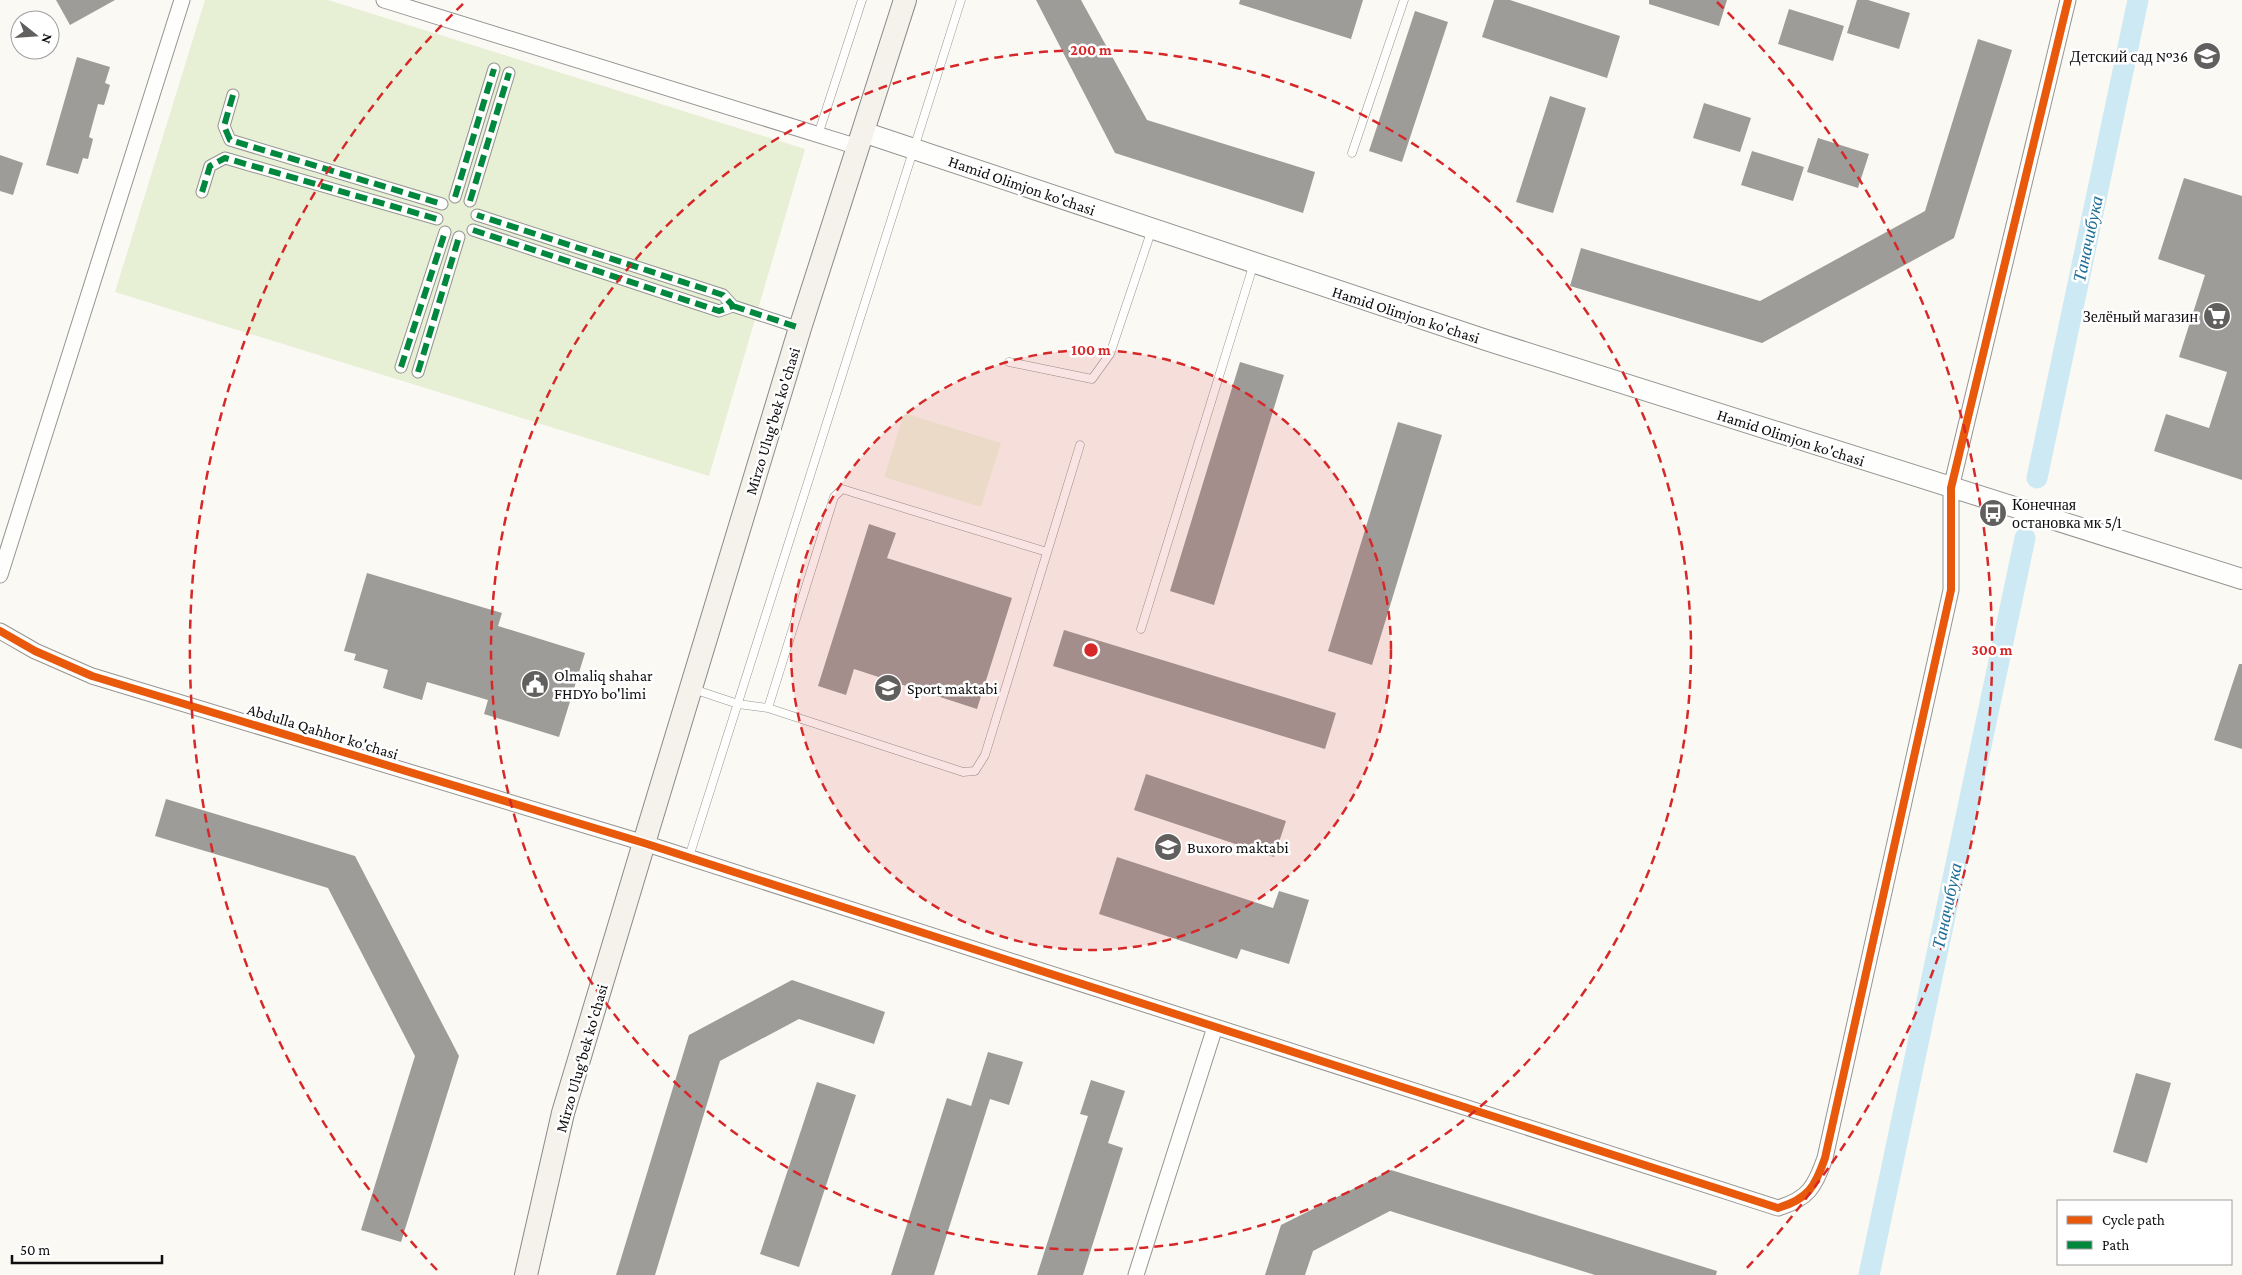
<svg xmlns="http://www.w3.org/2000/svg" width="2242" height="1275" viewBox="0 0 2242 1275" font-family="'Crimson Pro',serif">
<rect width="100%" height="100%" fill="#fbf9f4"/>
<path fill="#e7efd5" d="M205,0h123l477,149 -96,327 -594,-184z"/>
<path fill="#eff3df" d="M904,413l97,30 -20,64 -97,-30z"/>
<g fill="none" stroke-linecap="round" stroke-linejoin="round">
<path stroke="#cde9f3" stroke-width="21" d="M2037,478l101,-478
M1869,1275l156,-737"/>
</g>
<path fill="#9e9c99" d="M56,0h59l-45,25z
M1036,0h45l66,120 168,52 -12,41 -188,-60z
M1240,0h123l-12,39 -112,-35z
M1494,0h16l110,36 -13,42 -125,-41z
M1649,0h78l-8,26 -70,-22z
M1857,0h11l42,13 -11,36 -52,-16z
M1789,9l55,17 -11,35 -55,-17z
M1415,11l33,11 -46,140 -33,-11z
M1978,39l34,11 -58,188 -192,105 -192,-57 11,-38 179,53 165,-90z
M77,57l33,10 -5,16 5,2 -6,20 -6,-1 -9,33 4,2 -5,20 -5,-1 -5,16 -32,-9z
M1550,96l36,12 -33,105 -37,-11z
M1704,103l47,15 -11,34 -47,-14z
M1818,138l51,16 -11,34 -51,-16z
M1752,151l52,16 -11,34 -52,-16z
M0,155l23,8 -10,32 -13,-4z
M2184,178l58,18v284l-88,-29 12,-37 43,14 18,-56 -48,-15 26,-82 -47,-16z
M1240,362l44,13 -70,230 -44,-14z
M1398,422l44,13 -70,230 -44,-14z
M869,524l27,9 -9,25 125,40 -35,111 -123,-40 -8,26 -28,-9z
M367,573l135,40 -4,13 87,27 -26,84 -75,-23 4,-14 -61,-18 -5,18 -39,-12 5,-18 -34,-10 2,-6 -12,-3z
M1064,630l272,83 -11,36 -272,-83z
M2239,664h3v85l-28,-9z
M1146,774l140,47 -12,36 -140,-47z
M166,799l189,57 104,200 -58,186 -40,-12 54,-174 -87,-168 -173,-52z
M1117,857l156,51 6,-17 30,9 -20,64 -48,-15 -4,10 -138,-45z
M792,980l93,32 -11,32 -75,-25 -79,42 -65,214h-39l73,-240z
M988,1052l35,10 -14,43 -19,-6 -56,176h-43l56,-177 24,8z
M2136,1073l35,10 -24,80 -34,-11z
M1091,1080l34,11 -17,52 15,5 -40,127h-46l51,-159 -8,-2z
M817,1082l39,13 -57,172 -39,-13z
M1391,1170l326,101 -1,4h-121l-205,-64 -77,40 -8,24h-40l16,-50z"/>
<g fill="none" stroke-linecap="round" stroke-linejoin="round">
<g stroke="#959492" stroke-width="9">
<path id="service" d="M818,135l44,-135
M1352,153l52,-153
M1009,362l83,17 18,-25 42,-125
M1141,629l113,-366
M693,689l45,15 30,4 195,64 12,-1 10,-16 95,-310
M768,708l66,-211 8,-8 205,63
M689,857l272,-857"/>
</g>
<g stroke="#959492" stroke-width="13">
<path id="pedestrian" d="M233,95l-9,31 6,14 212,64
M202,192l8,-26 15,-8 212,61
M455,197l39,-128
M470,201l39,-128
M473,230l246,81 14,-5 -10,-11 -246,-80
M733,306l67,22
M401,367l44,-135
M418,372l41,-135"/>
</g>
<g stroke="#959492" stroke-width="17">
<path id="minor" d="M384,0l474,147
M0,575l182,-575
M0,631l35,20 57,25 552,167 1134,365c30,-9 37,-21 47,-50l126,-568v-102l117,-488
M1136,1275l79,-248"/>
</g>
<g stroke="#959492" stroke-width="22">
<path id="tertiary" d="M863,132l623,208 756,239"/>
</g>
<g stroke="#8b8a88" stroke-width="24">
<path id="secondary" d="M526,1275l37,-162 81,-270 156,-515 105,-328"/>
</g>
<use href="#service" stroke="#fefefd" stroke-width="8"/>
<use href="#pedestrian" stroke="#fefefd" stroke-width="11"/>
<use href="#minor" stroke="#fefefd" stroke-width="15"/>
<use href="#tertiary" stroke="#fefefd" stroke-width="20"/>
<use href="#secondary" stroke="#f4f2eb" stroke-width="22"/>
<path stroke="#00873e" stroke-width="6" stroke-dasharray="12 6" stroke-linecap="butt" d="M233,95l-9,31 6,14 212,64
M202,192l8,-26 15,-8 212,61
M455,197l39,-128
M470,201l39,-128
M473,230l246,81 14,-5 -10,-11 -246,-80
M733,306l67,22
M401,367l44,-135
M418,372l41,-135"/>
<g stroke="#fff" stroke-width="11">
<path id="cycleway" d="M0,631l35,20 57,25 552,167 1134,365c30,-9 37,-21 47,-50l126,-568v-102l117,-488"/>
</g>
<use href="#cycleway" stroke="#e8590c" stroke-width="8"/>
</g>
<circle cx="1091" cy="650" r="300" fill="#d62828" fill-opacity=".12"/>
<g fill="none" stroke="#d62828" stroke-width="2.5" stroke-dasharray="9 6">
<circle cx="1091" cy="650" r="300"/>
<circle cx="1091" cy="650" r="600"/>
<path d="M437 1270A901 901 0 0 1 465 2M1717 2A901 901 0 0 1 1745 1270"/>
</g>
<defs>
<g id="school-disc" transform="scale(1.4375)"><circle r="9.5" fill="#61605e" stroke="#fff"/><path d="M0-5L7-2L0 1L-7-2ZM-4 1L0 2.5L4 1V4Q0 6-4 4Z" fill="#fff"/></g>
<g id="supermarket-disc" transform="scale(1.4375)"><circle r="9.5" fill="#61605e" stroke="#fff"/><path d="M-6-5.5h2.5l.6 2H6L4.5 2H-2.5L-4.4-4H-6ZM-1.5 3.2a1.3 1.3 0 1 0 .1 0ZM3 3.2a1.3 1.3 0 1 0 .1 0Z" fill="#fff"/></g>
<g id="bus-disc" transform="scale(1.4375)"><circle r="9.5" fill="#61605e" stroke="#fff"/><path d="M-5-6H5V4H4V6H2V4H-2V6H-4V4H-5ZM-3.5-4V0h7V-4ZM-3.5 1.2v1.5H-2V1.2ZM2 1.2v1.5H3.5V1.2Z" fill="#fff"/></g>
<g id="civic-disc" transform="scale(1.4375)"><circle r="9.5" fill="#61605e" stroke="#fff"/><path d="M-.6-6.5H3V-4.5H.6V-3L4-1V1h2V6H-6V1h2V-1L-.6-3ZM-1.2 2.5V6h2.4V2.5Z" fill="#fff"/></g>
</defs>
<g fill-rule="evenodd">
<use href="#school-disc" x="2207" y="56"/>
<use href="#supermarket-disc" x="2217" y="316"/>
<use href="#bus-disc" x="1993" y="513"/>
<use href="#civic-disc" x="535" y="684"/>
<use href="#school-disc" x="888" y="688"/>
<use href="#school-disc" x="1168" y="847"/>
</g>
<g text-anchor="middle" stroke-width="5" stroke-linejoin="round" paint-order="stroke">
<g font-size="16" fill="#0e0e0e" stroke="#fff" text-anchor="start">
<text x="2188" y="62" text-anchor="end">Детский сад №36</text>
<text x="2198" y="322" text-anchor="end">Зелёный магазин</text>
<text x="2012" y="510">Конечная<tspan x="2012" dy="18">остановка мк 5/1</tspan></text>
<text x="554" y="681">Olmaliq shahar<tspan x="554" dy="18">FHDYo bo'limi</tspan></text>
<text x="907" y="694">Sport maktabi</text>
<text x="1187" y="853">Buxoro maktabi</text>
</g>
<g font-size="16" fill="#0e0e0e" stroke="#fff">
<text transform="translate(1022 185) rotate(19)" y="6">Hamid Olimjon ko'chasi</text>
<text transform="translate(1406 314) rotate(18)" y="6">Hamid Olimjon ko'chasi</text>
<text transform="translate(772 421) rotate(-73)" y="6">Mirzo Ulug'bek ko'chasi</text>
<text transform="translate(1791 437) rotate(18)" y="6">Hamid Olimjon ko'chasi</text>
<text transform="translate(323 731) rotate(17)" y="6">Abdulla Qahhor ko'chasi</text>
<text transform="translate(581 1058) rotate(-74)" y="6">Mirzo Ulug‘bek ko'chasi</text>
</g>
<g font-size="18" font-style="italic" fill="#206f98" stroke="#fff">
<text transform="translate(2088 239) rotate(-78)" y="6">Таначибука</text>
<text transform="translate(1947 906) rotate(-78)" y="6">Таначибука</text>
</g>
</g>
<circle cx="1091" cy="650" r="8" fill="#d62828" stroke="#fff" stroke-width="2.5"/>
<g font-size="15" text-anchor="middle" font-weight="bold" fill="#d62828" stroke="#fff" stroke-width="5" stroke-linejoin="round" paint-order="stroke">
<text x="1091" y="55">200 m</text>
<text x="1091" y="355">100 m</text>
<text x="1992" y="655">300 m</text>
</g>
<rect x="2057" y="1200" width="175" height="65" fill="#ffffff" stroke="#9f9f9f"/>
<rect x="2067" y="1216" width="25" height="8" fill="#e8590c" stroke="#9f9f9f"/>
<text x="2102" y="1225" font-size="15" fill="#0e0e0e">Cycle path</text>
<rect x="2067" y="1241" width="25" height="8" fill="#00873e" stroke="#9f9f9f"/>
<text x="2102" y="1250" font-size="15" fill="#0e0e0e">Path</text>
<g transform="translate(35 35) rotate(107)"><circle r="24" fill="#ffffff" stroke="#9f9f9f"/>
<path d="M0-4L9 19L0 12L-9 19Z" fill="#61605e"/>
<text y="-8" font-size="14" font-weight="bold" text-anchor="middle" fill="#0e0e0e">N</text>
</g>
<path d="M12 1255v8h150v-8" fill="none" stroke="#0e0e0e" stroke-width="2.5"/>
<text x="20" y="1255" font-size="15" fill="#0e0e0e" stroke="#ffffff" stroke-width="4" paint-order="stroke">50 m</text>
</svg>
